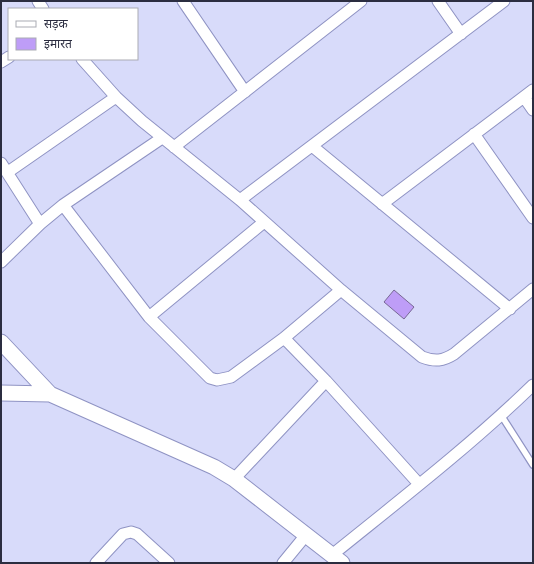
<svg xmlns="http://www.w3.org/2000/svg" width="534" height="564" viewBox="0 0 534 564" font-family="'PT Sans','Noto Sans Devanagari',sans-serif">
<rect width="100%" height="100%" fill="#d8dbfa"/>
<path fill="#be9df7" stroke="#786895" d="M394,290l20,17 -10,12 -20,-17z"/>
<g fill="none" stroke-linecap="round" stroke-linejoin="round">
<g stroke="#8f93c3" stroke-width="8">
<path id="lane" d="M501,415l32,50"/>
</g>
<g stroke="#8f93c3" stroke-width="13">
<path id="street" d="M38,1l5,8
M183,1l62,91
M438,1l23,33
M82,59l34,38 26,24 98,79 101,90 81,67c13,5 21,4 32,-3l79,-65
M1,62l8,-5
M524,97l9,13
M474,134l59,84
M312,146l198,163
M174,147l187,-146
M1,163l39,61
M8,172l108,-75
M240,200l264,-199
M382,204l151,-114
M63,205l86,112 61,61 7,2 14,-3 53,-39 57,-48
M1,262l39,-38 23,-19 99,-67
M149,317l115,-95
M284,338l42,43 93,103
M234,479l92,-98
M332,555c68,-55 138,-109 201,-170
M96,563l27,-29 8,-2 6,2 32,29
M283,563l23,-28"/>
</g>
<g stroke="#8f93c3" stroke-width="17">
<path id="secondary" d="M1,342l49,52
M1,393l49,1 164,73 20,12 108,84"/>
</g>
<use href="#lane" stroke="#fff" stroke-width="5.5"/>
<use href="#street" stroke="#fff" stroke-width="11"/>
<use href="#secondary" stroke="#fff" stroke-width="15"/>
</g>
<rect width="534" height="564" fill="none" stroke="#2b2d40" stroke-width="4"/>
<rect x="8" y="8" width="130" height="52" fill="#ffffff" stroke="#aaabb3"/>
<rect x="16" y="21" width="20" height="6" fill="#ffffff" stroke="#aaabb3"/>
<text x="44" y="28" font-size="12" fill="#2b2d40">सड़क</text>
<rect x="16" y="38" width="20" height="12" fill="#be9df7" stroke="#aaabb3"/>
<text x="44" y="48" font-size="12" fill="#2b2d40">इमारत</text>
</svg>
